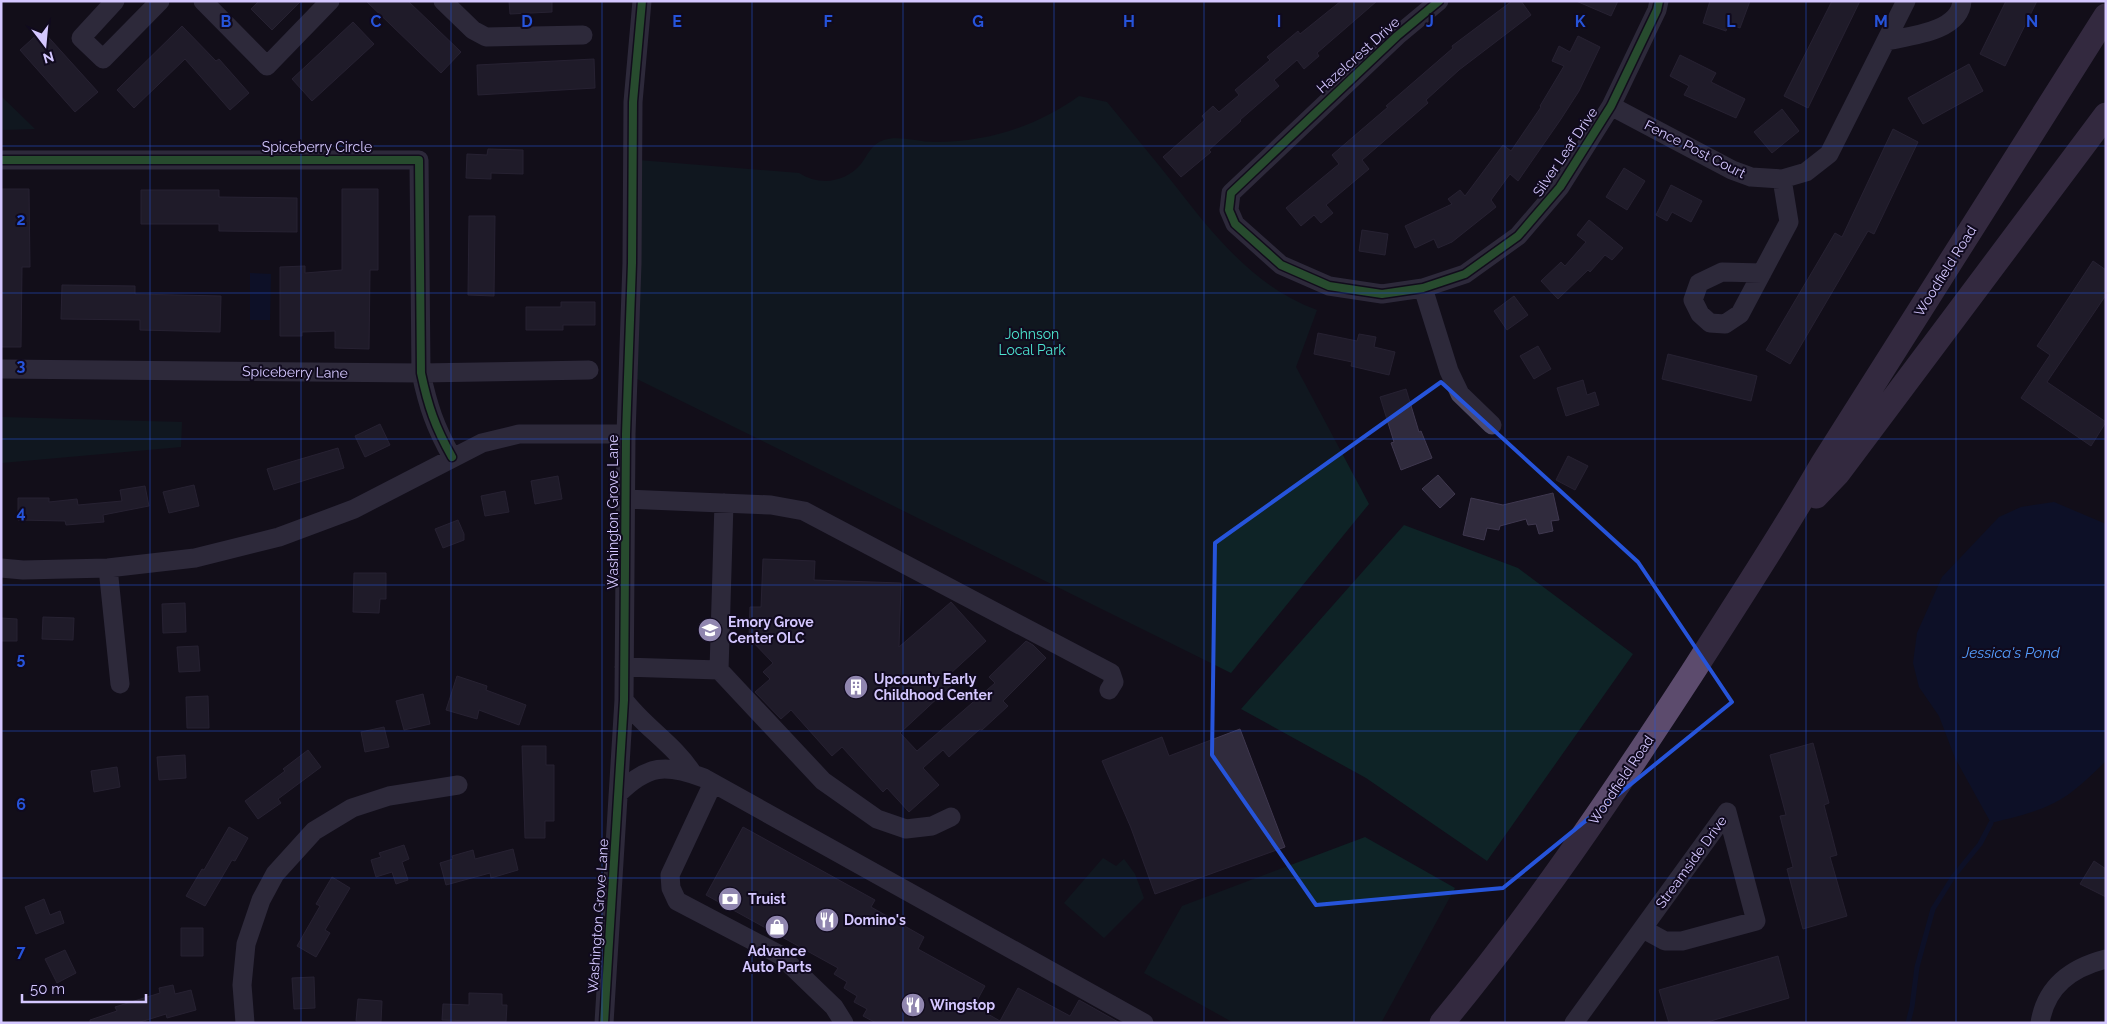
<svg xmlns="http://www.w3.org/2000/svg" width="2107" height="1024" viewBox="0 0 2107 1024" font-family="Raleway,sans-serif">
<rect width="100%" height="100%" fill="#120e1a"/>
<path fill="#0e2326" d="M1,96l34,33 -34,1z
M1079,96l28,6c23,28 47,57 70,86 38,49 79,100 140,122l-21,57 73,137 -138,169 -594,-294 1,-219 161,13c20,13 46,10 62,-9 7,-9 10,-20 23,-24 16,-5 36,3 53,2 52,0 100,-16 142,-46z
M1,417l181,5 -1,25 -180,16z
M1404,525l114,43 115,86 -146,207 -121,-83 -125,-69z
M1365,837l90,51 -74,135h-147l-90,-50 38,-67z
M1103,858l13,8 8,-7 11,15 9,24 -40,40 -40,-35z"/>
<path fill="#071338" d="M250,273l21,1 -1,46h-20z
M2054,502l52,22v237c-16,15 -33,33 -52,42 -20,10 -42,15 -63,20l-36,-65 -16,-42 -20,-29 -6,-24 4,-30 25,-56 57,-60 22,-10z"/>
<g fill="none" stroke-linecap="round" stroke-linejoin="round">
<path stroke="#071338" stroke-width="5" d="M1908,1023l4,-16 5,-40 16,-58 20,-32 27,-33 11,-21"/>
</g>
<path fill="#302b3d" stroke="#3f384f" d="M259,1h42l-29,29 -21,-21z
M366,1h42l53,51 -20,21z
M509,1h43v11l-42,2z
M1341,1h36l-60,52 2,3 -15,13 -7,-9 -23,20 5,6 -39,34 1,1 -32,29 2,2 -30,25 -18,-20 42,-37 -3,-4 11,-10 6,6 20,-17 -4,-5 35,-30 -3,-3 31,-26 2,3z
M1512,1h9l10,14 -72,55 -33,30 2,3 -66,57 7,9 -43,36 7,8 -12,10 -7,-8 -13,11 -15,-18 53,-44 -7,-9 56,-48 -2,-1 67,-58 -1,-2z
M1576,1h42l-7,15z
M1710,1h40l-10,27 -12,-4 -2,7 -23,-8z
M1832,1h28l-52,107 -24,-12z
M2006,1h31l-32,65 -25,-12z
M353,22l21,22 -62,57 -20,-22z
M182,26l34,35 3,-2 30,34 -19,17 -45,-51 -51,49 -17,-18z
M42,30l56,62 -23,20 -55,-62z
M1578,36l22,11 -21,44 -18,28 -43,62 -8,-7 -19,26 5,7 -44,35 -14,6 -4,-9 -19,9 -10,-22 47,-22 -4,-5 12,-9 5,6 38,-51 8,6 30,-44 -1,-1 24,-40 -12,-5 7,-15 11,6z
M1680,55l36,18 -5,9 34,17 -9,19 -52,-23 5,-9 -19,-10z
M594,59l1,29 -117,7 -1,-30z
M1969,64l14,27 -60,33 -15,-26z
M1782,109l17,22 -27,22 -18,-21z
M1893,129l25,13 -44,92 -6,-3 -78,133 -24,-14 69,-117 7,4z
M488,149l35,1v24l-32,-1v6l-25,-1 1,-24 20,1z
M1624,168l21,13 -18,29 -21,-13z
M1671,185l31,16 -11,21 -19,-10 -5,9 -11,-6z
M1,189h28l1,78h-8l-1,80h-20z
M342,189h36v81h-8l-1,79 -34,-1v-17l-33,1v4h-22v-69l25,-1v7l37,-3z
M141,190h78v7l78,1v34l-78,-1v-7h-78z
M469,216h26l-1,80 -26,-1z
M1589,220l34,28 -11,12 -7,-5 -15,17 -2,-2 -30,29 -17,-18 20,-19 4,4 21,-24 -9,-7z
M1362,230l26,4 -3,21 -26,-4z
M2093,261l13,9v25l-59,87 59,40 -15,24 -70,-48 29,-43 -13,-9z
M62,285l73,1v8l86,2 -1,36 -80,-2v-10l-79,-1z
M1514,296l14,19 -21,15 -13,-19z
M561,302h34v23h-32v5h-37v-23h35z
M1318,333l39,8 2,-7 17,3 -2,10 21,5 -6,23 -38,-9 1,-4 -38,-8z
M1538,346l13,23 -17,10 -14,-23z
M1668,354l89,22 -6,25 -89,-22z
M1583,380l4,15 8,-3 4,13 -33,11 -9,-28z
M1406,389l13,43 2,-1 11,27 -31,12 -10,-27 3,-1 -14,-45z
M380,424l10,21 -25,12 -10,-21z
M338,448l6,20 -70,22 -7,-21z
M1568,456l20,10 -13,24 -19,-10z
M1438,475l17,19 -15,14 -18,-19z
M558,476l4,23 -27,5 -4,-23z
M194,485l5,21 -30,7 -6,-21z
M145,486l4,20 -46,9 1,7 -38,3 -1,-4 -47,-1v-22h31v4l28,-3 1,6 44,-4 -2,-11z
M505,491l4,21 -24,4 -4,-20z
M1553,493l6,27 -8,1 2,10 -14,3 -3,-10 -8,1 -2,-6 -26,7 -1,4 -12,-2 -3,12 -21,-5 8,-37 32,7z
M458,520l6,14v6l-21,8 -8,-19z
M763,559l52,2 -1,19 87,3 -2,64 52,-45 35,39 -36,33 6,7 -56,52 17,18 78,-68 -6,-6 37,-36 7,4 13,13 -43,43 5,5 -26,24 -2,-1 -31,28 -6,-7 -20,18 16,17 -30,27 -22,-24 -4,4 -41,-45 -10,9 -41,-46 -10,9 -26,-27 15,-13 -7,-7 10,-9 -24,-25 1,-31h11z
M354,573h32v26h-6l-1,14 -26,-1z
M185,603l1,29 -23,1 -1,-29z
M43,617l31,1 -1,22 -31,-1z
M1,618l16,1v22h-16z
M198,646l2,25 -21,1 -2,-25z
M457,676l30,10 -1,4 40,15 -7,20 -40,-15 -2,9 -31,-9z
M423,694l7,30 -26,6 -8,-29z
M208,696l1,32h-22l-1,-31z
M384,727l5,20 -24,5 -4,-20z
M1240,729l45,118 -130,47 -24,-66 -29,-67 60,-24 7,19z
M1813,743l16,60 -5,2 13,50 -7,2 17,59 -44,13 -16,-60 6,-2 -13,-51 6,-1 -16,-60z
M522,746h24v19h8v56h-9v17h-20z
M308,750l13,17 -43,32 3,4 -23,16 -13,-18 40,-30 -2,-2z
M185,755l1,23 -27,2 -2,-23z
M117,767l3,20 -26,5 -3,-21z
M229,827l19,11 -13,23 -3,-1 -27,46 -19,-10 16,-27 2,1z
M743,827l132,73 -4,7 53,30 -6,12 67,37 -11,20 26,15 18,-33 52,28 9,-16 41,23h-244l-13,-7 4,-7 -13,-7 3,-6 -13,-8 3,-6 -13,-8 4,-6 -132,-73z
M404,845l5,14 -7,3 6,18 -12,4 -4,-12 -16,5 -5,-17 10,-3 -2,-4z
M513,849l5,21 -27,8 -1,-5 -44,12 -6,-22 13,-4 -1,-3 21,-6 2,9z
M2094,861l12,8v28l-26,-13z
M332,877l18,11 -25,42 5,3 -14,24 -19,-11 23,-40 -4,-2z
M44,899l6,16 10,-4 4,12 -28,11 -11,-27z
M181,928h22v28h-22z
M65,950l11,23 -19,10 -12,-24z
M1778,956l11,42 -85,25h-35l-10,-33z
M314,977l1,31 -21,1 -2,-31z
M173,985l2,9 16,-4 5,20 -29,8 -1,-4 -29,9h-47v-3l27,-9 -2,-4 45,-14 -1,-5z
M469,993l33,1v11h5l-1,17 -64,-2 1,-16 26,1z
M358,999l24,2 -1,21 -25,-1z"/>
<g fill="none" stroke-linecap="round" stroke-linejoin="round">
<path stroke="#4e4963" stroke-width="19" d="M115,1l-34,37 22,21 57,-58
M203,1l64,65 63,-65
M443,1l30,29 13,7 97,-2
M1439,1l-42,35 -166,157 -2,17 6,14 46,41 48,21 53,8 41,-6 42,-14 53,-38 42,-49 51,-81 46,-96 2,-9
M1886,41c23,-5 74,-9 76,-40
M1611,106l121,64 19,7 31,2 24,-7 23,-18 77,-153
M1,160h418l2,213c7,33 14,54 31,84
M1762,273l-40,-1 -23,11 -6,17 7,14 10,9 15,1 15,-10 49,-92 -7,-43
M1423,288l26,83 11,23 32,31
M1,369l420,4 168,-3
M625,499l146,6 33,6 307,162 3,9 -5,8
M1,568l22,2 85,-2 87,-10 84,-21 75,-28 128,-66 37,-9h107
M108,568l12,116
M624,667l95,3 5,-167
M719,670l104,111 54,38 29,10 26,-3 19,-9
M624,700c20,27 51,45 69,74
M713,783l-43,92 1,13 6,13 103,54 54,52 10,16
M618,794c30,-30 48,-30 86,-16l440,245
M245,1023l-3,-38 4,-41 15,-44 14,-26 39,-43 38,-23 37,-12 69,-11
M604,1023l20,-323 2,-266 6,-171 1,-161 9,-101
M1574,1023l153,-211 29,109 -74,20h-17l-22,-12
M2040,1023c6,-37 31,-55 66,-64"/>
<path stroke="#5c4b6d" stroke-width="25" d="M1816,496l22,-23 268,-358
M1442,1023c91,-110 172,-230 250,-350 44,-69 89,-137 130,-208l284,-449"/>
<g stroke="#100a1e" stroke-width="11">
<path id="cycleway" d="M1439,1l-42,35 -166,157 -2,17 6,14 46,41 48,21 53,8 41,-6 42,-14 53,-38 42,-49 51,-81 46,-96 2,-9
M1,160h418l2,213c7,33 14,54 31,84
M604,1023l20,-323 2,-266 6,-171 1,-161 9,-101"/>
</g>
<use href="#cycleway" stroke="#419447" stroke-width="8"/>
</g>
<path d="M0 0H2107V1024H0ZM1441,382l197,180 94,140 -229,186 -187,17 -104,-150 3,-212z" fill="#120e1a" fill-opacity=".55" fill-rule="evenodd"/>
<path fill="none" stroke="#2654da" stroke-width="4" stroke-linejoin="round" d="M1441,382l197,180 94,140 -229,186 -187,17 -104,-150 3,-212z"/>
<path fill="none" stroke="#2654da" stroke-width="1" stroke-opacity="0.55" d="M150,1v1022M301,1v1022M451,1v1022M602,1v1022M752,1v1022M903,1v1022M1054,1v1022M1204,1v1022M1354,1v1022M1505,1v1022M1655,1v1022M1806,1v1022M1956,1v1022M1,146h2105M1,293h2105M1,439h2105M1,585h2105M1,731h2105M1,878h2105"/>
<defs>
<g id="school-disc" transform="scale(1.25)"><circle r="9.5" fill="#9086af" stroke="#100a1e"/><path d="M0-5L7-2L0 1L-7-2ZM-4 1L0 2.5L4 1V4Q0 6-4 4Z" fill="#fff"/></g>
<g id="building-disc" transform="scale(1.25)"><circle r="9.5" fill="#9086af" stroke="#100a1e"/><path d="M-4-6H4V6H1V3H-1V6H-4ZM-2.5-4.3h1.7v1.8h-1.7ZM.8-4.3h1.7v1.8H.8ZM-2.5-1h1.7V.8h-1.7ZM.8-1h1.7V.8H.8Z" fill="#fff"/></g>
<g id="bank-disc" transform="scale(1.25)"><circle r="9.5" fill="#9086af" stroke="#100a1e"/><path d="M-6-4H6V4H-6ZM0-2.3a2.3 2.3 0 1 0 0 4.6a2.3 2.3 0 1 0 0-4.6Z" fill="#fff"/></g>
<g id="restaurant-disc" transform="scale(1.25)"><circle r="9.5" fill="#9086af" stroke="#100a1e"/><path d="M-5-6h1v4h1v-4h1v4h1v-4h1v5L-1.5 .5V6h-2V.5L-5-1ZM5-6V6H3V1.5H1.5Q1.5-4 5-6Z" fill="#fff"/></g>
<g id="shop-disc" transform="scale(1.25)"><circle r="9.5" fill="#9086af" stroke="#100a1e"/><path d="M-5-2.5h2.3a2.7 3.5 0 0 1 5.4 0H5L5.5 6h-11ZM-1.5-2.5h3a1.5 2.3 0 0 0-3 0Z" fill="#fff"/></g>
</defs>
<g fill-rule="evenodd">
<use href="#school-disc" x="710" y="630"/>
<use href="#building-disc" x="856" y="687"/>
<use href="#bank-disc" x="730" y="899"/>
<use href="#restaurant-disc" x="827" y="920"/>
<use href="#shop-disc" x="777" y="927"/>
<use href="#restaurant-disc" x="913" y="1005"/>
</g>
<g text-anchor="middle" stroke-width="4" stroke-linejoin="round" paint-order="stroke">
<g font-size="14" fill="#d4c7ff" stroke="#100a1e">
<text transform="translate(1358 55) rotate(-42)" y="5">Hazelcrest Drive</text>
<text x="317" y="152">Spiceberry Circle</text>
<text transform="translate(1695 149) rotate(27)" y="5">Fence Post Court</text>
<text transform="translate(1565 152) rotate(-56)" y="5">Silver Leaf Drive</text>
<text transform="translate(1945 271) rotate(-58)" y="5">Woodfield Road</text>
<text transform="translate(295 372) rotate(1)" y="5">Spiceberry Lane</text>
<text transform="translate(613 512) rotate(-90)" y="5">Washington Grove Lane</text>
<text transform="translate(1621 780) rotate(-56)" y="5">Woodfield Road</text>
<text transform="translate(1691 862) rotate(-54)" y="5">Streamside Drive</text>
<text transform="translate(598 916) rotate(-86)" y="5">Washington Grove Lane</text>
</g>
<g font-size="14" fill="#4de5d0" stroke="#100a1e">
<text x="1032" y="339">Johnson<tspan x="1032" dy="16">Local Park</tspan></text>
</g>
<g font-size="14" font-weight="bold" fill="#d4c7ff" stroke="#100a1e" text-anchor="start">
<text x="728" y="627">Emory Grove<tspan x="728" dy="16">Center OLC</tspan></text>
<text x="874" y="684">Upcounty Early<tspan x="874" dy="16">Childhood Center</tspan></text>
<text x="748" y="904">Truist</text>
<text x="844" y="925">Domino's</text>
<text x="777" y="956" text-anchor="middle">Advance<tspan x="777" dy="16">Auto Parts</tspan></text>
<text x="930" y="1010">Wingstop</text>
</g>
<g font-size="15" font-style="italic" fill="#559eff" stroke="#100a1e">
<text x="2011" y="658">Jessica's Pond</text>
</g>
</g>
<g font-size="16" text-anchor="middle" font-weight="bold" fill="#2654da" stroke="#100a1e" stroke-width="4" stroke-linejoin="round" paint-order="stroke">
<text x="226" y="27">B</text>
<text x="376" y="27">C</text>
<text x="527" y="27">D</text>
<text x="677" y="27">E</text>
<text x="828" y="27">F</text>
<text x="978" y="27">G</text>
<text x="1129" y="27">H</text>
<text x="1279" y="27">I</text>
<text x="1430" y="27">J</text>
<text x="1580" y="27">K</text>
<text x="1731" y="27">L</text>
<text x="1881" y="27">M</text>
<text x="2032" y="27">N</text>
<text x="21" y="225">2</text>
<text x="21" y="371">3</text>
<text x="21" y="518">4</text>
<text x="21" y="664">5</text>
<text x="21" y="810">6</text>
<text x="21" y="957">7</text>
</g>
<rect width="2107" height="1024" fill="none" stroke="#d4c7ff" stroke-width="5"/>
<g transform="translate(45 45) rotate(164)" stroke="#100a1e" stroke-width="4" paint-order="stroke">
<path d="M0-4L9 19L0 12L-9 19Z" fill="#d4c7ff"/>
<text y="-8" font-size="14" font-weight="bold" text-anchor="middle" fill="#d4c7ff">N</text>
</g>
<path d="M22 994v8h124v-8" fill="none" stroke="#d4c7ff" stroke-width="2.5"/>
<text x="30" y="994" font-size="15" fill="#d4c7ff" stroke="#100a1e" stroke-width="4" paint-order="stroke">50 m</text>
</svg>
